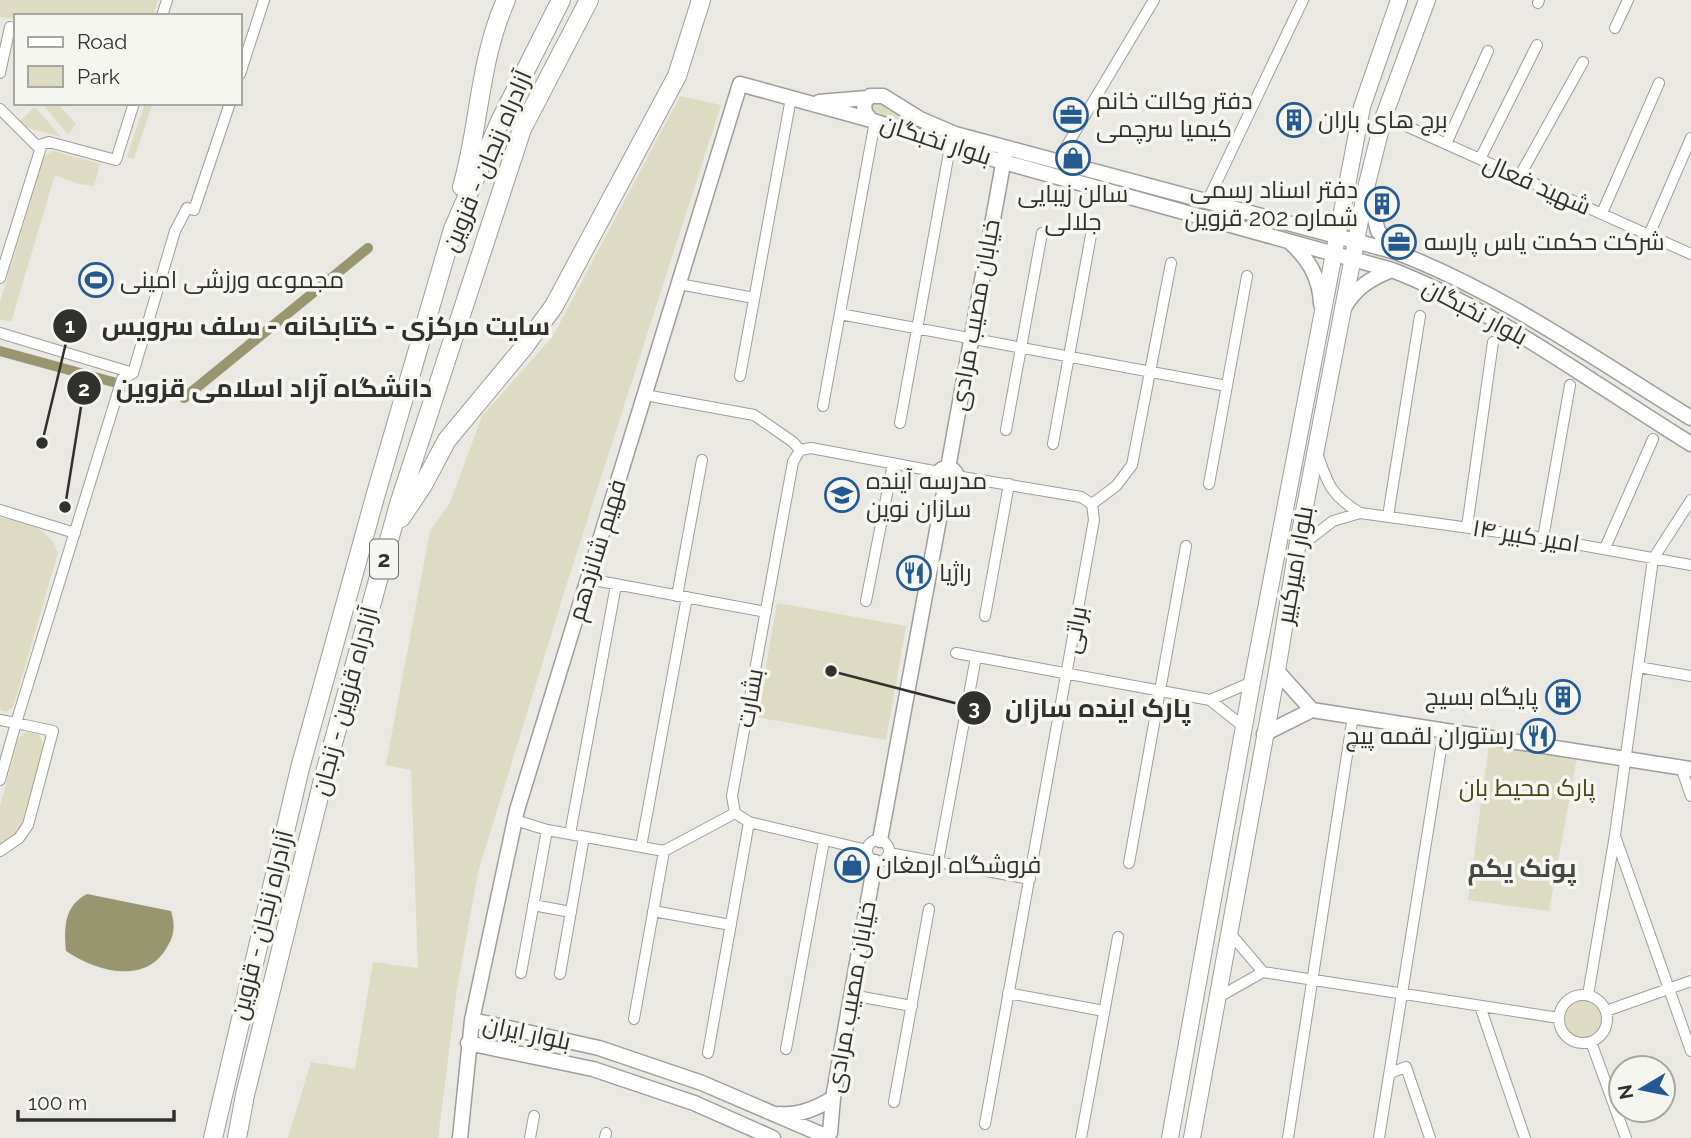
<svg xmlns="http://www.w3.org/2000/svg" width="1691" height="1138" viewBox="0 0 1691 1138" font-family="Raleway,Cairo,sans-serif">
<rect width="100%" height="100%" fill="#e9e8e3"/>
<path fill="#dddbc2" d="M0,0h158l-5,16h-137v3l-16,-2z
M680,96l41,9 -153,475 -90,292 -22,123 -18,143h-150l23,-76 44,7 18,-107 45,6 -7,-198 -25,-5 44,-234 20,-28 32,-87 71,-80z
M882,100l36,26 -37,-7 -10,-5v-12z
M42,103h15l19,21 -8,11z
M145,103h8l-19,56 -7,-2z
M34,108h2l25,29 -36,-10 -5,-6z
M53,151l47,13 -6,22 -15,-2 -24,-9 -44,147 -11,-3v-17l44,-146z
M0,517c25,7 49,9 58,36l-45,154 -7,5 -6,-2z
M777,603l129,23 -20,114 -129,-23z
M28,732l11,3 6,12 -23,77 -7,10 -15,10v-38l18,-66 4,-6z
M1490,737l88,14 -29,160 -81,-11z
M1559 1019a24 24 0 1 1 48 0a24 24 0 1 1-48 0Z"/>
<path fill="#98966f" d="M87,894l84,17c4,13 4,24 -4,36 -21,39 -72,24 -101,4 -2,-24 -2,-45 21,-57z"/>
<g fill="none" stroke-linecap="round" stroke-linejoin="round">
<path stroke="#98966f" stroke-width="10" d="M0,351l113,31
M125,387l29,10
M184,398l184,-150"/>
<g stroke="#9e9d99" stroke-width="12">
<path id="street" d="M1538,3l1,-3
M162,16l5,-16
M1615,28l13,-28
M0,73l10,-46
M240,74l24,-74
M0,109l37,37 12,-4 67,18 18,-57
M1384,116l307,138
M1446,144l42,-93
M1480,159l57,-114
M1057,162l97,-162
M1519,177l64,-115
M1207,202l96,-202
M1602,213l57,-130
M1649,235l42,-97
M0,278l42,-134
M679,284l75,14
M840,314l387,72
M0,333l133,40
M740,376l51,-278
M645,395l109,20 39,27 7,8 11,-2 128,24
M823,406l52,-285
M900,423l50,-276
M1006,430l36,-197
M1053,444l38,-209
M800,450l-7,12 -61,334 3,17 14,9 118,28
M1317,453c11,32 14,42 43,60
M956,476l125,21 11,7
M1209,484l38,-208
M1092,504l24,-18 16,-21 39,-202
M0,510l75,23
M1388,516l32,-200
M1467,527l26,-185
M1543,538l27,-153
M1298,548l35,-27 27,-8 183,25 148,27
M1605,548l48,-109
M588,579l178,33
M677,596l25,-136
M866,601l27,-138
M985,616l24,-132
M956,653l254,47 34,27
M1638,667l53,9
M1210,700l42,-18
M0,720l16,3 106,-344 11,-6 42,-142 12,-23 7,2 36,-107
M1681,767l10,29
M0,780l16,-57 37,8 -25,94 -9,13 -19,13
M515,820l32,10 117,21 71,-38
M570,834l46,-249
M1615,836l76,215
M867 851a11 11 0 1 1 22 0a11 11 0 1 1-22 0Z
M641,847l46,-250
M889,853l141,26
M938,862l38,-205
M1129,863l57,-317
M533,905l38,7
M653,911l78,14
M1229,932l34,40
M1263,972l296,46
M521,973l26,-143
M560,974l24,-137
M1008,993l96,18
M851,995l61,11
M1588,995l27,-160 38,-276 38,-59
M1559 1019a24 24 0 1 1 48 0a24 24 0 1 1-48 0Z
M1217,998l46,-26
M1480,1006l45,132
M1606,1011l85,-30
M634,1019l30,-168
M1591,1042l35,96
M786,1049l38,-208
M708,1053l41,-231
M1390,1073l16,-6 24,71
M894,1102l35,-193
M985,1124l109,-604 -2,-16
M530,1138l4,-22
M605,1138l1,-5
M1081,1138l37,-201
M1288,1138l65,-422
M1379,1138l65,-408"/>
</g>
<g stroke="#9e9d99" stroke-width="17">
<path id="secondary" d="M819,102l48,-4
M1367,188l11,43 17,20
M1291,243c18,17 29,35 30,61
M1344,308c11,-20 27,-30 48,-38
M1691,418c-96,-59 -189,-125 -295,-166l-441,-118 -35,-15 -37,-23h-13l-6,7 1,10 6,7 79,27 442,123c108,42 201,114 299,174
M948,468l57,-315
M937 478a10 10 0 1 1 20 0a10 10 0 1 1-20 0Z
M1277,671l35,39
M1312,710l379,59
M1264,734l48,-24
M880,840l65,-353
M472,1020l45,-210 223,-726 131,36
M468,1043l125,26 101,34 79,35
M779,1114c20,2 37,-5 54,-16
M830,1133l3,-35 42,-236
M460,1138l12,-118 127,28 103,35 121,52"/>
</g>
<g stroke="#9e9d99" stroke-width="18">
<path id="primary" d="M1170,1138l82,-456 110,-575 37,-107
M1192,1138l85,-467 20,-123 70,-364 17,-68 43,-116"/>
</g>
<g stroke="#9e9d99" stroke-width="20">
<path id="highway" d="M462,187c18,-63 17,-127 44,-187
M401,518l22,-33 24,-45 77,-93 30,-41 123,-230 24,-76
M213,1138l87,-370 75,-271 78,-268 48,-110 60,-119
M237,1138l8,-43 79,-319 75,-272 123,-375 67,-129"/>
</g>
<use href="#street" stroke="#fff" stroke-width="10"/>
<use href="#secondary" stroke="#fff" stroke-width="14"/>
<use href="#primary" stroke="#fff" stroke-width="16"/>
<use href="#highway" stroke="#fff" stroke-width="18"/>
</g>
<defs>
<g id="office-ring" transform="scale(1.75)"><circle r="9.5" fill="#f6f6f0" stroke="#255992" stroke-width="1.5"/><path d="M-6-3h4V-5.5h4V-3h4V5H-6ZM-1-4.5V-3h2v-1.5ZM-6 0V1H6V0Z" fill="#255992"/></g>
<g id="building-ring" transform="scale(1.75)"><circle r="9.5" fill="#f6f6f0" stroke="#255992" stroke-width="1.5"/><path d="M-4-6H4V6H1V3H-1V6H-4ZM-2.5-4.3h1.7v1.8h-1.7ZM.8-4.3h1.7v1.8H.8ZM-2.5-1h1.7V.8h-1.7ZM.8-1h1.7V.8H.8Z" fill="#255992"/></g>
<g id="shop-ring" transform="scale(1.75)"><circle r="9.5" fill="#f6f6f0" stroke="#255992" stroke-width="1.5"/><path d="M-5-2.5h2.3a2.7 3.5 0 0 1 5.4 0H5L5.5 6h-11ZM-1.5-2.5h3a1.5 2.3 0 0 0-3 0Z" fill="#255992"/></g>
<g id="stadium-ring" transform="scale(1.75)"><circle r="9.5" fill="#f6f6f0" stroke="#255992" stroke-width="1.5"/><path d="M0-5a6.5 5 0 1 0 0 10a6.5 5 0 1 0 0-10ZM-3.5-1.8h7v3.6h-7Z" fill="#255992"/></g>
<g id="school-ring" transform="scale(1.75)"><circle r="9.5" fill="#f6f6f0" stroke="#255992" stroke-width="1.5"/><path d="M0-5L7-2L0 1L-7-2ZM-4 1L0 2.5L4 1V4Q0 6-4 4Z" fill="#255992"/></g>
<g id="restaurant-ring" transform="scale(1.75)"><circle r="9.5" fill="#f6f6f0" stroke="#255992" stroke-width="1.5"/><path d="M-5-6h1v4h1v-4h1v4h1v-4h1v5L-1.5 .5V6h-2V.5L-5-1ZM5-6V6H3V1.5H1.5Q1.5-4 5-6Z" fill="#255992"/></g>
</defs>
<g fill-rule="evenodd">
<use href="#office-ring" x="1071" y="115"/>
<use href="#building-ring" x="1294" y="120"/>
<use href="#shop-ring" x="1073" y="158"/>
<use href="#building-ring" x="1382" y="204"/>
<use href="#office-ring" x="1399" y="242"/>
<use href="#stadium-ring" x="96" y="280"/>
<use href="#school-ring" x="842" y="495"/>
<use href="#restaurant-ring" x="914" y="573"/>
<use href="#building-ring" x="1563" y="697"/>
<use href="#restaurant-ring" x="1538" y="736"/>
<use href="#shop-ring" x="852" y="865"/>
</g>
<g text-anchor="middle" stroke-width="7" stroke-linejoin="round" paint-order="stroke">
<rect fill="#f6f6f0" stroke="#6b6b68" stroke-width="2" x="370" y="539.5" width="28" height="39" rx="5"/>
<g font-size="23" font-weight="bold" fill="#30302e">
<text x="384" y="567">2</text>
</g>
<g font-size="24" fill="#30302e" stroke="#f6f6f0" text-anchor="start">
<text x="1096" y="109">دفتر وکالت خانم<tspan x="1096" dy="28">کیمیا سرچمی</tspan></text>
<text x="1318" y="128">برج های باران</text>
<text x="1358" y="198" text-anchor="end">دفتر اسناد رسمی<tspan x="1358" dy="28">شماره 202 قزوین</tspan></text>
<text x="1073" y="202" text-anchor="middle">سالن زیبایی<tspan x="1073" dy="28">جلالی</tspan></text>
<text x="1424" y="250">شرکت حکمت یاس پارسه</text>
<text x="120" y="288">مجموعه ورزشی امینی</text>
<text x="866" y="489">مدرسه آینده<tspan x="866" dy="28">سازان نوین</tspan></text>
<text x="939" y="581">راژیا</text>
<text x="1538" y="705" text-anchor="end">پایگاه بسیج</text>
<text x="1514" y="744" text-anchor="end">رستوران لقمه پیچ</text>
<text x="876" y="873">فروشگاه ارمغان</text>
</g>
<g font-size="24" fill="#30302e" stroke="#f6f6f0">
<text transform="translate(936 140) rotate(18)" y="8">بلوار نخبگان</text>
<text transform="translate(487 161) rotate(-67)" y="8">آزادراه زنجان - قزوین</text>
<text transform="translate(1537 185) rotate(24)" y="8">شهید فعال</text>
<text transform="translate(1475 312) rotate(28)" y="8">بلوار نخبگان</text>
<text transform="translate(975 315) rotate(-80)" y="8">خیابان مصیب مرادی</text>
<text transform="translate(1526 536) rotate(9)" y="8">امیر کبیر ۱۴</text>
<text transform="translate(597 550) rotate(-73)" y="8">فهیم شانزدهم</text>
<text transform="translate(1295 565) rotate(-80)" y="8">بلوار امیرکبیر</text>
<text transform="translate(1075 630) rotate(-80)" y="8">براتی</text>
<text transform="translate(750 698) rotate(-80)" y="8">بشارت</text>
<text transform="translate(345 701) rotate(-75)" y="8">آزادراه قزوین - زنجان</text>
<text transform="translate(262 925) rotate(-76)" y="8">آزادراه زنجان - قزوین</text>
<text transform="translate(851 997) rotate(-80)" y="8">خیابان مصیب مرادی</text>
<text transform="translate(527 1033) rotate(12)" y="8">بلوار ایران</text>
</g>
<g font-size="24" fill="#494615" stroke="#f6f6f0">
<text x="1527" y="796">پارک محیط بان</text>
</g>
<g font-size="26" font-weight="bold" fill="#474743" stroke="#f6f6f0">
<text x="1522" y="877">پونک یکم</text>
</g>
</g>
<path fill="none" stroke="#30302e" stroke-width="2.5" d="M42 443L70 326M65 507L84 388M831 671L974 708"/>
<g fill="#30302e" stroke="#f6f6f0" stroke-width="2.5">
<circle cx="42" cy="443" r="7"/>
<circle cx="65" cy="507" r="7"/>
<circle cx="831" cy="671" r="7"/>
<circle cx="70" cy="326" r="18"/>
<circle cx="84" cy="388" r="18"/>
<circle cx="974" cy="708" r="18"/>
</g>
<g font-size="21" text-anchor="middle" font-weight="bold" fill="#fff">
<text x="70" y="333">1</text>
<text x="84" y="396">2</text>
<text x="974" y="715">3</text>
</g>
<g font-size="26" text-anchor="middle" font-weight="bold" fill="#30302e" stroke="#f6f6f0" stroke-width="7" stroke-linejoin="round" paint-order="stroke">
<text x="326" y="335">سایت مرکزی - کتابخانه - سلف سرویس</text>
<text x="274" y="397">دانشگاه آزاد اسلامی قزوین</text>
<text x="1098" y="717">پارک اینده سازان</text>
</g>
<rect x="14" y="14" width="228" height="91" fill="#f6f6f0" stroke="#a7a7a2" stroke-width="2"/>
<rect x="28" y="37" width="35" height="10" fill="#ffffff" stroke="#a7a7a2" stroke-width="2"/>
<text x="77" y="49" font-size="21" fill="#30302e">Road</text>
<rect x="28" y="66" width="35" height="21" fill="#dddbc2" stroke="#a7a7a2" stroke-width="2"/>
<text x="77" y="84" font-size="21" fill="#30302e">Park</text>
<g transform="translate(1642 1089) rotate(260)"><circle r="33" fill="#f6f6f0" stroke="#a7a7a2" stroke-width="2"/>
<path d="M0-5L12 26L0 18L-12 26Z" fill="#255992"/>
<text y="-10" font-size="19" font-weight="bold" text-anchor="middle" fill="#30302e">N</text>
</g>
<path d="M18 1110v10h156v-10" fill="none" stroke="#30302e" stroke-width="3.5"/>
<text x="28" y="1110" font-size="21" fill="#30302e" stroke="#f6f6f0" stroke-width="5" paint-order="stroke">100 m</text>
</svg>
